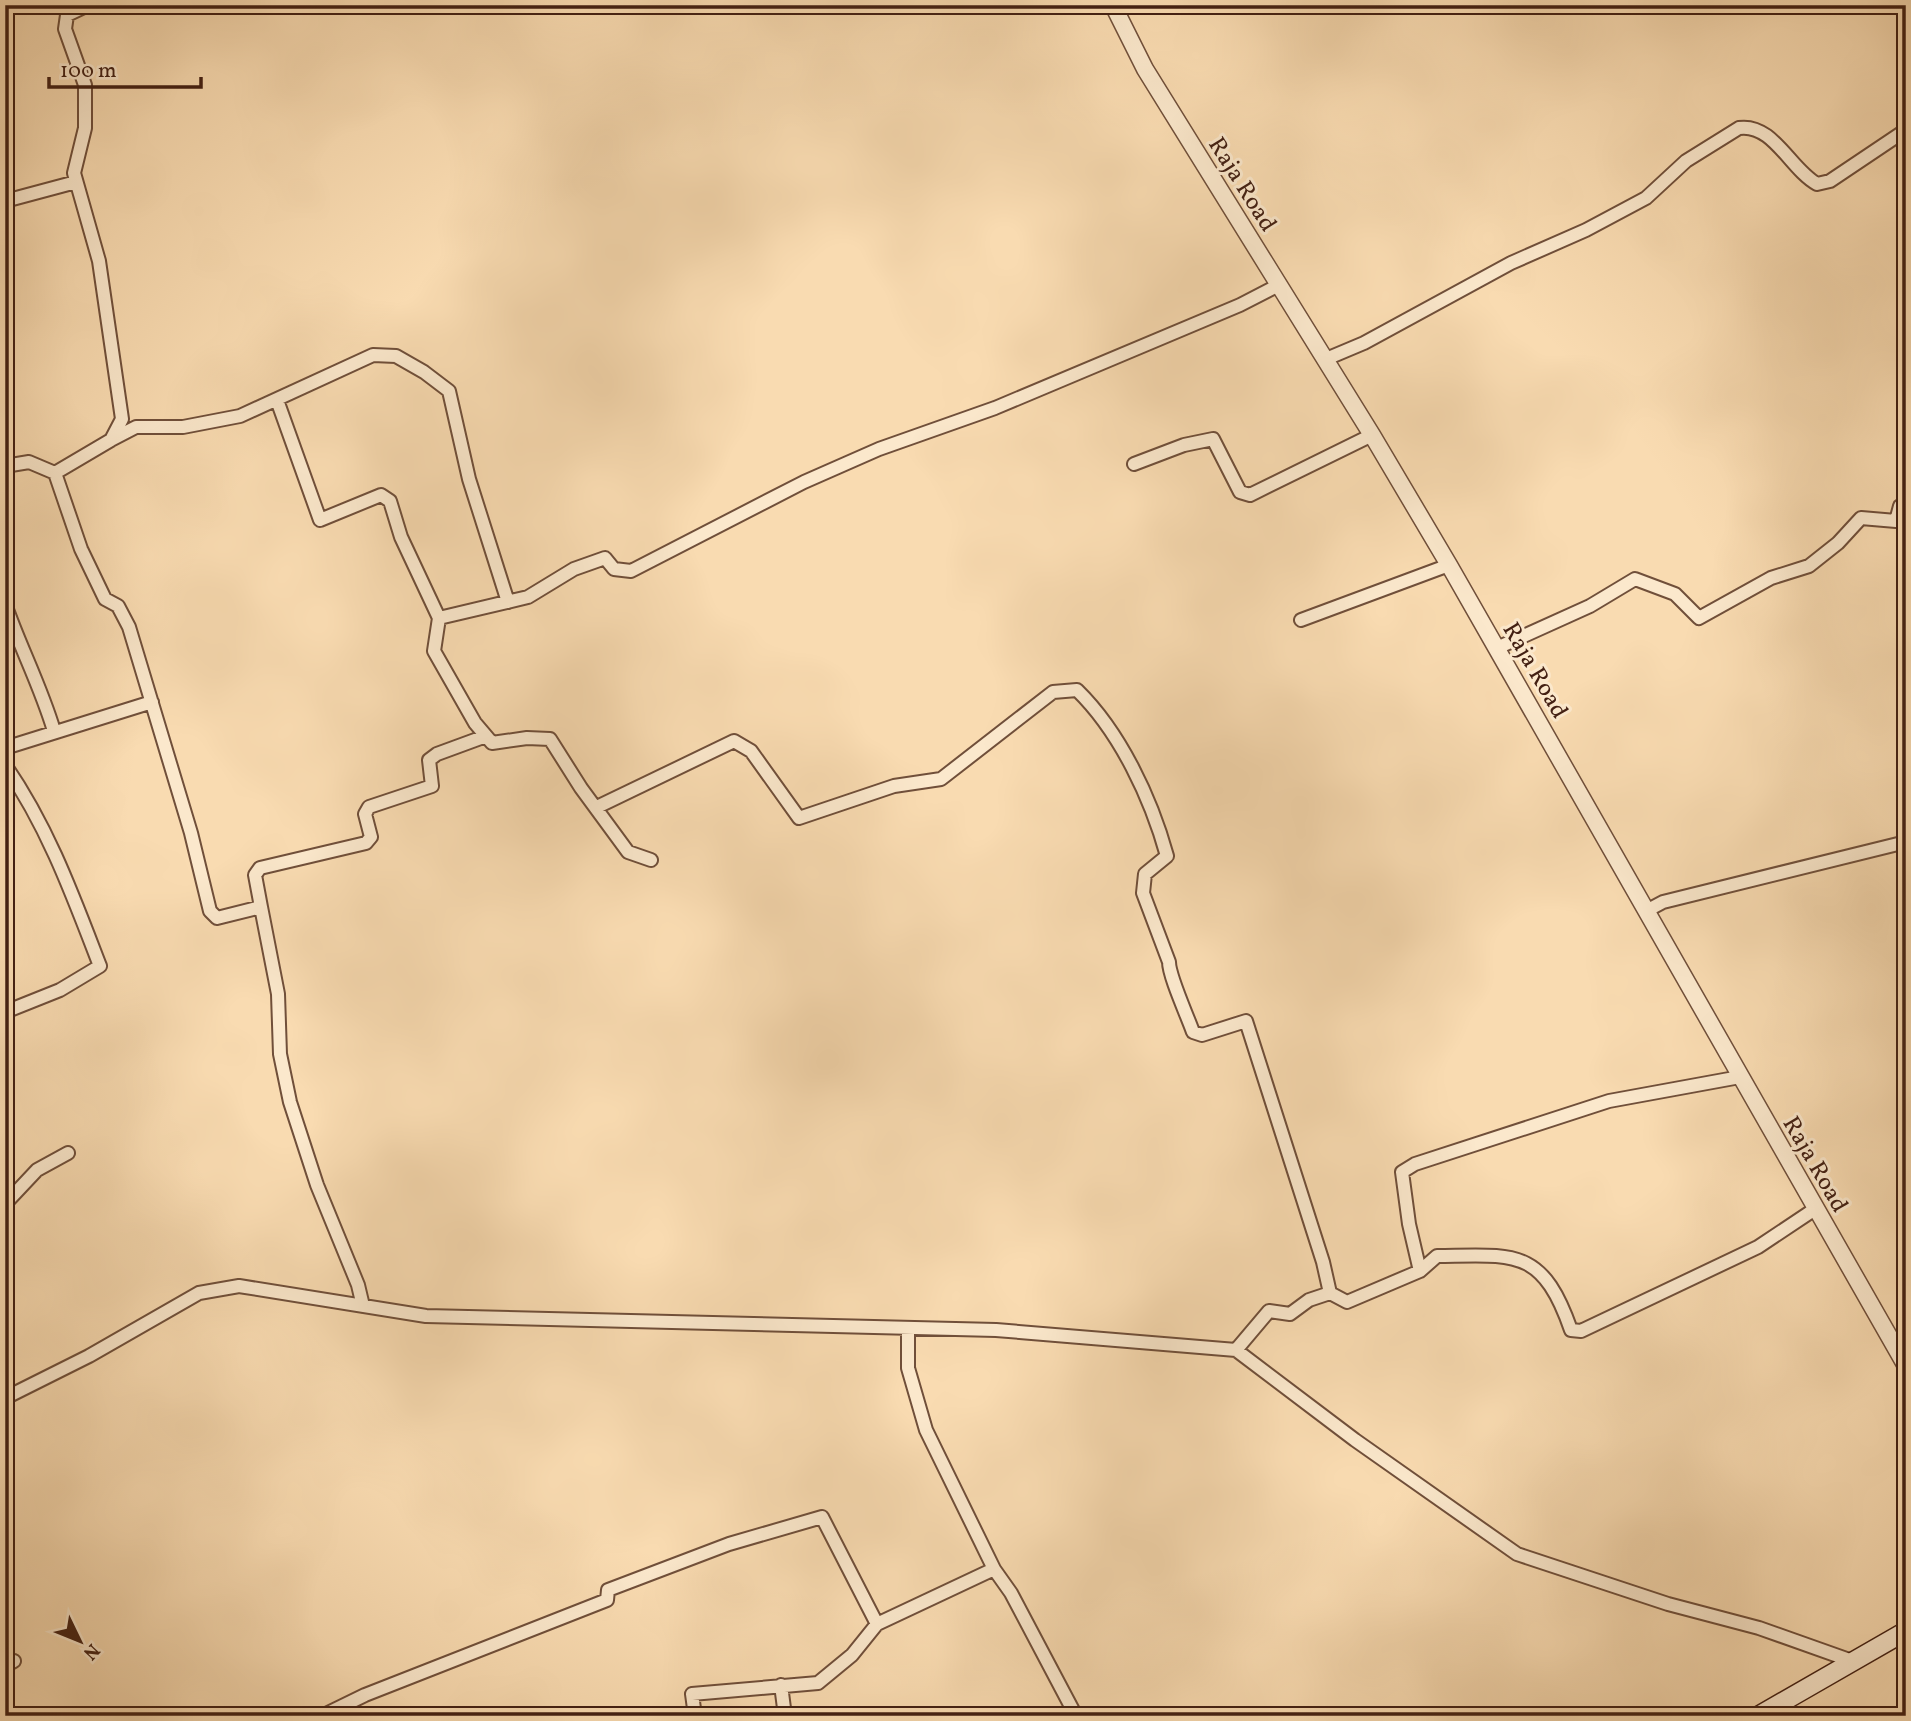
<svg xmlns="http://www.w3.org/2000/svg" width="1911" height="1721" viewBox="0 0 1911 1721" font-family="Vollkorn,serif">
<rect width="100%" height="100%" fill="#f9dbb1"/>
<filter id="stains"><feTurbulence type="fractalNoise" baseFrequency=".00286" numOctaves="4"/><feColorMatrix values="0 0 0 0 .2 0 0 0 0 .09 0 0 0 0 .02 0 0 0 .5 -.17"/></filter>
<radialGradient id="worn" r=".72"><stop offset=".6" stop-color="#630" stop-opacity="0"/><stop offset="1" stop-color="#630" stop-opacity=".3"/></radialGradient>
<g fill="none" stroke-linecap="round" stroke-linejoin="round">
<g stroke="#704f3a" stroke-width="16">
<path id="minor" d="M5,201l71,-19
M1326,359l38,-16 147,-80 75,-33 60,-32 40,-37 53,-33c34,-5 51,41 78,56l13,-3 76,-51
M277,400l43,120 61,-25 9,6 11,36 38,81
M111,440l25,-13h47l57,-11 133,-61 23,1 28,16 25,19 20,88 39,123
M1134,464l50,-19 29,-6 27,53 10,3 122,-60
M5,466l24,-4 26,11 56,-33 11,-21 -23,-158 -25,-88 11,-45v-43l-20,-56 2,-14 21,-10
M55,473l26,76 24,50 13,7 11,21 62,206 19,78 7,7 44,-11 17,87 2,60 10,48 27,83 41,100 5,21
M5,604c15,43 36,83 49,127
M1301,620l148,-55
M1497,648l93,-42 45,-27 40,15 24,24 72,-40 38,-12 29,-23 23,-25 35,3 4,-15 6,-3
M5,758l3,-11 144,-45
M5,765c43,62 68,131 95,201l-40,24 -55,22
M597,807l137,-66 17,10 48,67 95,-32 47,-7 112,-87 24,-2c43,42 74,108 90,166l-22,18 -2,19 26,69c0,14 18,53 24,70l9,3 44,-14 77,241 7,31
M651,860l-23,-8 -47,-64 -31,-49 -23,-1 -35,5 -17,-20 -41,-72 5,-33 89,-21 46,-28 31,-11 9,11 17,2 173,-89 75,-33 116,-41 245,-103 39,-20
M261,907l-6,-32 5,-7 106,-25 5,-6 -6,-23 4,-7 63,-21 -3,-26 8,-6 49,-18
M1648,910l15,-8 243,-60
M5,1204l32,-34 31,-17
M1420,1271l-11,-47 -7,-52 13,-8 194,-63 131,-24
M908,1329v39l18,62 68,139 17,24 65,123
M1236,1350l33,-39 21,3 19,-14 21,-7 17,9 73,-31 17,-15c77,-1 105,-9 134,74l10,1 177,-84 57,-38
M5,1398l84,-42 110,-63 40,-7 187,30 570,14 240,20 119,90 162,114 151,50 91,24 96,34
M5,1666l9,-5
M781,1685l4,31
M322,1716l43,-21 242,-95 1,-10 121,-46 93,-27 55,107
M695,1716l-3,-22 126,-11 34,-28 25,-31 117,-55"/>
</g>
<g stroke="#704f3a" stroke-width="19">
<path id="tertiary" d="M1113,5l32,64 227,366 77,130 457,801"/>
</g>
<g stroke="#432013" stroke-width="21">
<path id="secondary" d="M1758,1716l148,-85"/>
</g>
<use href="#minor" stroke="#fbe8cc" stroke-width="12"/>
<use href="#tertiary" stroke="#fbe8cc" stroke-width="16"/>
<use href="#secondary" stroke="#fbe8cc" stroke-width="18"/>
</g>
<g text-anchor="middle" stroke-width="6" stroke-linejoin="round" paint-order="stroke">
<g font-size="24" fill="#432013" stroke="#fbe8cc">
<text transform="translate(1243 184) rotate(58)" y="8">Raja Road</text>
<text transform="translate(1536 670) rotate(60)" y="8">Raja Road</text>
<text transform="translate(1816 1164) rotate(60)" y="8">Raja Road</text>
</g>
</g>
<rect width="1911" height="1721" fill="none" stroke="#f9dbb1" stroke-width="28"/>
<rect x="7" y="7" width="1897" height="1707" fill="none" stroke="#432013" stroke-width="3.5"/>
<rect x="14" y="14" width="1883" height="1693" fill="none" stroke="#432013" stroke-width="2"/>
<g transform="translate(80 1641) rotate(133)" stroke="#fbe8cc" stroke-width="5" paint-order="stroke">
<path d="M0-5L12 26L0 18L-12 26Z" fill="#432013"/>
<text y="-10" font-size="19" font-weight="bold" text-anchor="middle" fill="#432013">N</text>
</g>
<path d="M49 77v10h152v-10" fill="none" stroke="#432013" stroke-width="3.5"/>
<text x="60" y="77" font-size="21" fill="#432013" stroke="#fbe8cc" stroke-width="5" paint-order="stroke">100 m</text>
<rect width="100%" height="100%" filter="url(#stains)"/>
<rect width="100%" height="100%" fill="url(#worn)"/>
</svg>
